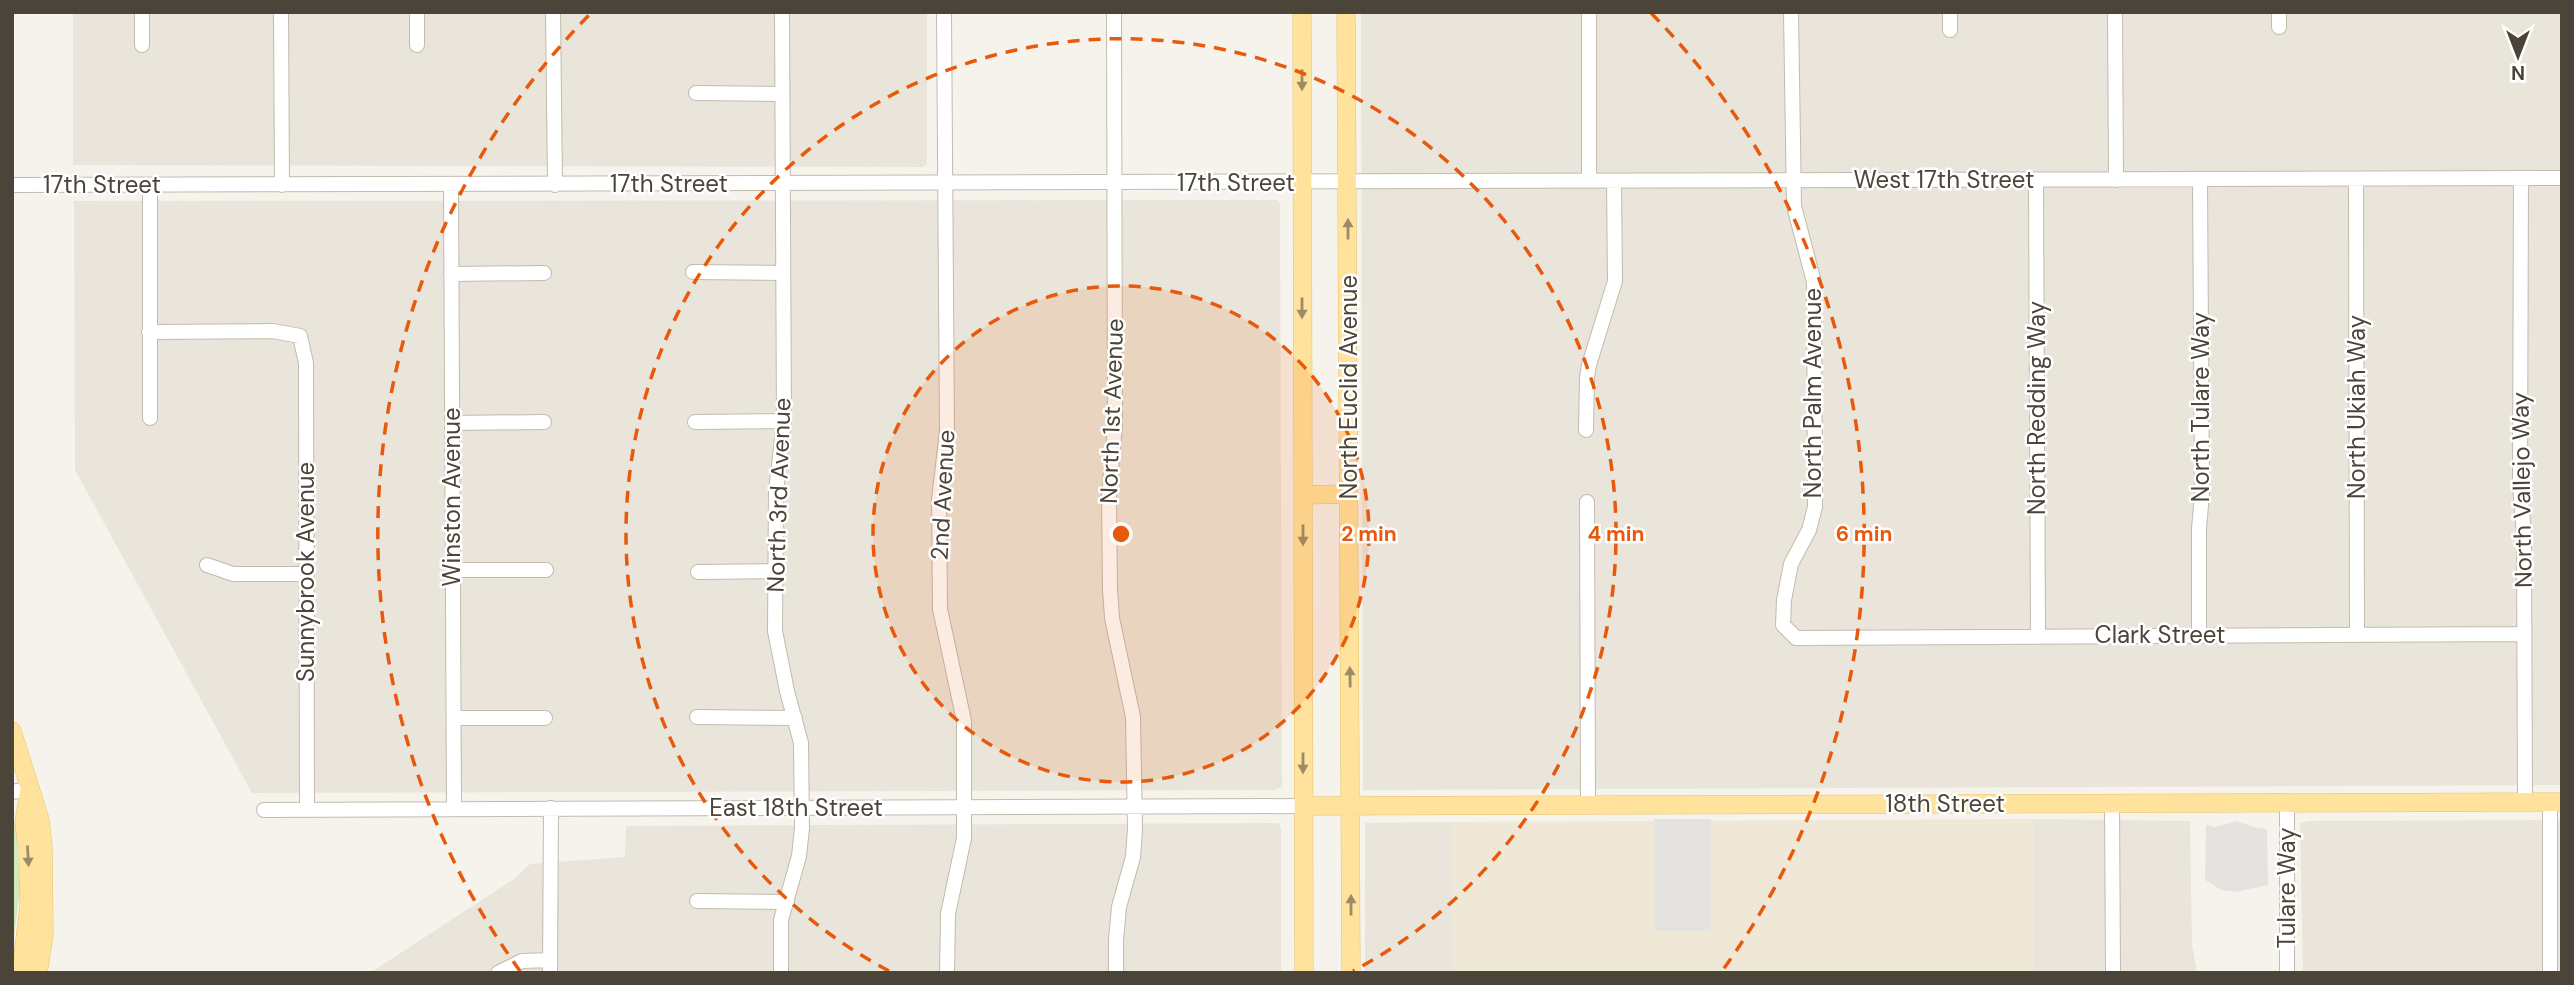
<svg xmlns="http://www.w3.org/2000/svg" width="2574" height="985" viewBox="0 0 2574 985" font-family="'DM Sans',sans-serif">
<rect width="100%" height="100%" fill="#f6f3ec"/>
<path fill="#eae5da" d="M73,12h854v152l-4,3 -850,-2z
M1361,12h1201v773l-1199,5z
M1277,200l3,4 2,583 -7,3 -1023,3 -177,-323 -1,-269z
M2034,819l156,2 2,123 5,29h-163z
M2562,820v153h-259l-3,-150 9,-2z
M1452,822l1,151h-88v-150z
M1278,823l3,5v145h-911l144,-94 16,-15 95,-7 1,-31z"/>
<path fill="#efe8d6" d="M2034,819v154h-581l-1,-151z"/>
<path fill="#d2eab5" d="M12,822l4,1 4,64 -8,68z"/>
<path fill="#e5e3e0" d="M1654,819h57v112h-56z
M2236,821l21,7 10,1 1,56 -32,7 -15,-2 -16,-10 1,-55 9,2z"/>
<g fill="none" stroke-linecap="round" stroke-linejoin="round">
<g stroke="#c2bbae" stroke-width="16">
<path id="minor" d="M142,12v33
M281,12l1,173
M417,12v33
M553,12l2,173
M944,12l3,419 -8,68 1,110 24,112v117l-16,76 -1,59
M1114,12l1,414 -6,69 1,95 2,28 21,99 2,112 -2,28 -14,50 -3,33v33
M1589,12v169
M1791,12l3,194 20,76 1,225 -6,23 -18,34 -7,36 -1,25 13,13 727,-4
M2115,12l1,168
M2279,12v15
M1950,30v-18
M696,93l86,1
M2356,179l1,456
M2521,179l-1,307 4,49 1,267
M2036,180l2,455
M12,185l2550,-7
M451,185l3,623
M150,186v232
M693,272l89,1
M451,274l93,-1
M149,332l124,-1 27,5 6,27 1,446
M695,422l89,-1
M452,423l92,-1
M1586,430l1,-52 2,-13 26,-84 -1,-100
M1587,502l1,303
M207,565l26,9h72
M453,570h93
M698,572l76,-1
M2199,634v-105l3,-36 -2,-314
M697,717l98,1
M454,718h91
M12,792l17,-3
M2550,802v171
M2112,803l1,170
M2287,803v170
M264,810l1040,-4
M697,901l90,1
M498,973l24,-12 28,-1
M550,973l1,-165
M781,973v-53l18,-64 3,-28 -1,-85 -14,-52 -12,-60 1,-140 8,-70 -2,-409"/>
</g>
<g stroke="#e6c16a" stroke-width="19">
<path id="major" d="M1302,12l2,961
M1346,12l5,961
M1303,495l46,-1
M12,731l28,89 3,27 1,87 -6,39
M1304,806l1258,-4
M21,973l8,-66 -1,-58 -4,-26 5,-31"/>
</g>
<use href="#minor" stroke="#fff" stroke-width="14"/>
<use href="#major" stroke="#ffe39c" stroke-width="18"/>
</g>
<defs><path id="oneway-solid" d="M-6-.8H1V-3.2L6.5 0L1 3.2V.8H-6Z" transform="scale(1.75)"/></defs>
<g fill="#9c8c66">
<use href="#oneway-solid" transform="translate(1302 80) rotate(90)"/>
<use href="#oneway-solid" transform="translate(1348 229) rotate(-90)"/>
<use href="#oneway-solid" transform="translate(1302 308) rotate(90)"/>
<use href="#oneway-solid" transform="translate(1303 535) rotate(90)"/>
<use href="#oneway-solid" transform="translate(1350 677) rotate(-91)"/>
<use href="#oneway-solid" transform="translate(1303 763) rotate(90)"/>
<use href="#oneway-solid" transform="translate(28 856) rotate(87)"/>
<use href="#oneway-solid" transform="translate(1351 905) rotate(-90)"/>
</g>
<circle cx="1121" cy="534" r="248" fill="#e8590c" fill-opacity=".12"/>
<g fill="none" stroke="#e8590c" stroke-width="3.5" stroke-dasharray="12 9">
<circle cx="1121" cy="534" r="248"/>
<path d="M889 971A495 495 0 1 1 1353 971"/>
<path d="M520 971A743 743 0 0 1 591 13M1651 13A743 743 0 0 1 1722 971"/>
</g>
<g text-anchor="middle" stroke-width="5" stroke-linejoin="round" paint-order="stroke">
<g font-size="24" fill="#4b4439" stroke="#fff">
<text x="1944" y="188">West 17th Street</text>
<text x="1236" y="191">17th Street</text>
<text x="669" y="192">17th Street</text>
<text x="102" y="193">17th Street</text>
<text transform="translate(1349 387) rotate(-90)" y="8">North Euclid Avenue</text>
<text transform="translate(1813 393) rotate(-90)" y="8">North Palm Avenue</text>
<text transform="translate(2201 407) rotate(-90)" y="8">North Tulare Way</text>
<text transform="translate(2357 407) rotate(-90)" y="8">North Ukiah Way</text>
<text transform="translate(2037 408) rotate(-90)" y="8">North Redding Way</text>
<text transform="translate(1112 411) rotate(-88)" y="8">North 1st Avenue</text>
<text transform="translate(2522 490) rotate(-91)" y="8">North Vallejo Way</text>
<text transform="translate(779 495) rotate(-88)" y="8">North 3rd Avenue</text>
<text transform="translate(943 495) rotate(-87)" y="8">2nd Avenue</text>
<text transform="translate(452 497) rotate(-90)" y="8">Winston Avenue</text>
<text transform="translate(306 572) rotate(-90)" y="8">Sunnybrook Avenue</text>
<text x="2160" y="643">Clark Street</text>
<text x="1945" y="812">18th Street</text>
<text x="796" y="816">East 18th Street</text>
<text transform="translate(2287 888) rotate(-90)" y="8">Tulare Way</text>
</g>
</g>
<circle cx="1121" cy="534" r="10" fill="#e8590c" stroke="#fff" stroke-width="3.5"/>
<g font-size="21" text-anchor="middle" font-weight="bold" fill="#e8590c" stroke="#fff" stroke-width="5" stroke-linejoin="round" paint-order="stroke">
<text x="1369" y="541">2 min</text>
<text x="1616" y="541">4 min</text>
<text x="1864" y="541">6 min</text>
</g>
<rect width="2574" height="985" fill="none" stroke="#4b4439" stroke-width="28"/>
<g transform="translate(2518 56) rotate(180)" stroke="#ffffff" stroke-width="5" paint-order="stroke">
<path d="M0-5L12 26L0 18L-12 26Z" fill="#4b4439"/>
<text y="-10" font-size="19" font-weight="bold" text-anchor="middle" fill="#4b4439">N</text>
</g>
</svg>
